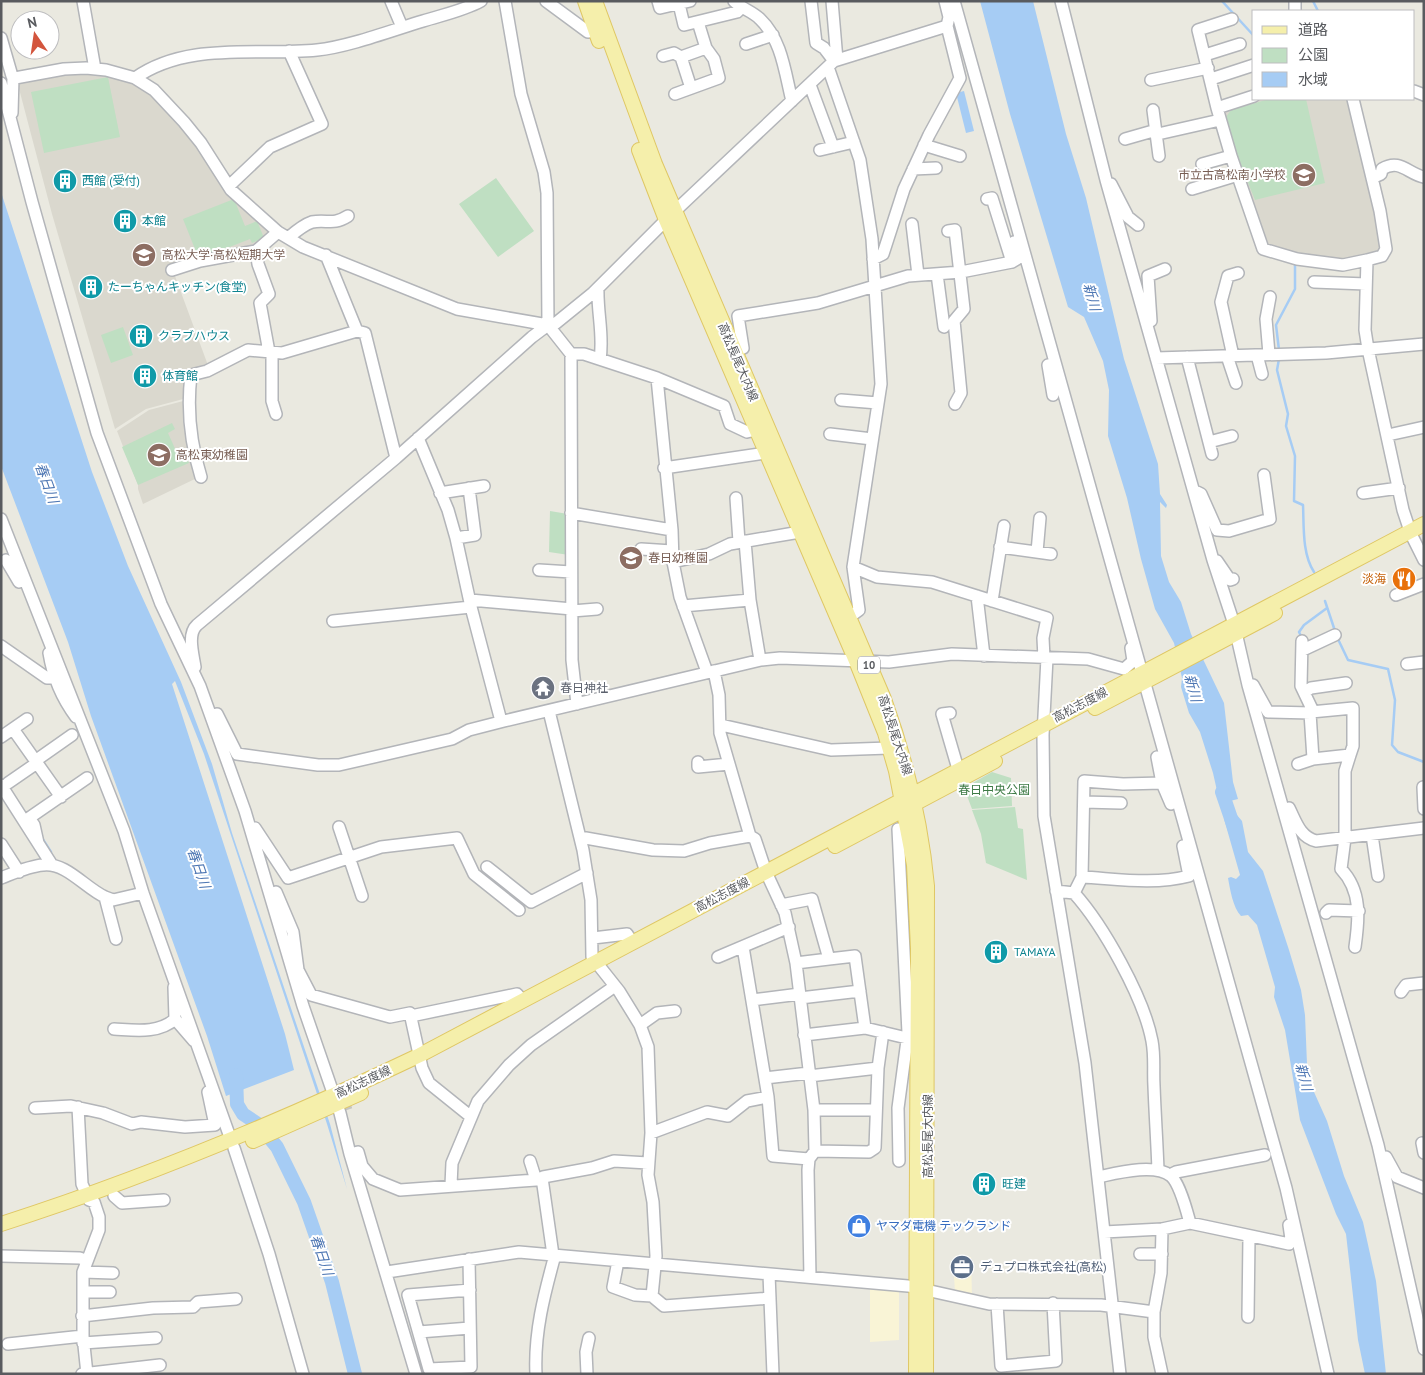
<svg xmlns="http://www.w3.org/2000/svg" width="1425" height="1375" viewBox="0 0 1425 1375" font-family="'PT Sans','Noto Sans JP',sans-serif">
<rect width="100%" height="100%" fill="#eae9e0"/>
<path fill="#f9f4d6" d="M971,1257l1,40 -17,-4 -2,-35z
M870,1286l29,4v50l-29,2z"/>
<path fill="#dad8ce" d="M104,72l31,10 21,17 30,33 41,60 16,18 30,23 -18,16 -83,19 37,100 -22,10v20l-41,11 -31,20 -63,-215 -35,-133 48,-8z
M1261,99h86l25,97 10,52 -3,5 -35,9 -52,-7 -25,-11 -33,-90 -11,-40 3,-5z
M187,400l12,77 -56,27 -5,-15v-4l-21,-54 32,-21z"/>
<path fill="#bfdfc2" d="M108,77l12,60 -76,16 -13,-61z
M1269,99h37l19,84 -70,17 -19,-47 -10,-36 5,-7z
M496,178l38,53 -36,26 -39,-53z
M234,199l11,27 12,-5 7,17 -12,5 -2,-4 -51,20 -16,-40z
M123,327l10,28 -22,8 -10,-28z
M172,423l3,6 -7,4 9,20 7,-2 5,12 -51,22 -16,-38z
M550,511l18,3 1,41 -20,-3z
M992,772l19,6 1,28 -40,3 -8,-21z
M1015,807l3,21 5,1 4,51 -41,-17 -5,-29 -9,-24z"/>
<path fill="#a6ccf4" d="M980,1h53l33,133 20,64 38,161 34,105 2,30 7,11 -1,3 -6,-6 1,54 8,26 12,20 10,32 33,69 9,79 5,17 -8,2 2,8 -6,1 -2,-7 -4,1 -7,-31 -13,-41 -11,-19 -8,-26 1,-9 -8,-35 -19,-34 -14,-50 -14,-61 -19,-62 1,-46 -6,-29 -19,-44 -16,-10 -58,-193z
M964,91l10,40 -8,2 -10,-40z
M1,192l91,280 36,94 53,116 31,82 20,69 98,291 17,65 -20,-65 -123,-370 -29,-73 -3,3 113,350 9,36 -68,26 -19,-60 -116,-320 -23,-74 -67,-176z
M1236,814l6,7 6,31 15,19 26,79 12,40 4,25 2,49 7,28 13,29 17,55 19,46 13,59 10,93h-21l-7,-34 -12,-106 -10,-20 -36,-94 -15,-90 -11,-33 1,-10 -18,-62 -9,-10 -7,1c-8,-8 -11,-27 -13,-38l3,-1 5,2 4,-4 -16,-56 1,-3z"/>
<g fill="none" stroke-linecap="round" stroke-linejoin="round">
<path stroke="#a6ccf4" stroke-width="2.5" d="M1222,1l32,35
M1313,1l5,10
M1279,350l-3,-25 19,-36v-26
M1279,359l-2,11 11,44 -2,12 9,30 -1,45 9,4c1,21 -1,49 11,67
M1325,601l10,30
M1337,637l11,23 40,9 7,31 -3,45 6,7 26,10
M1302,638l-3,-6 5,-7 23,-17
M42,838l9,14"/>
<path stroke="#a6ccf4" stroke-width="14" d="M1222,792l14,41
M236,1075l1,29 6,10 15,10 19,23 27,55 28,80 23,92"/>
<path stroke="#c6c6c0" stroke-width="11" stroke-dasharray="11 5.5" stroke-linecap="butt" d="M1132,667l8,29
M338,1084l9,26"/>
<g stroke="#b3b5b9" stroke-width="14">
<path id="minor" d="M83,1l12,68
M391,1l11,26
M505,1l16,93 23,78 3,21 1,132 23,29h13l73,24 15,152
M546,1l42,31 8,-1
M658,1l2,7 30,-7
M734,1c8,8 18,10 26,18 22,21 25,54 32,82
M811,1l5,42 8,5 10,13
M832,1l5,59
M954,1l332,1187 42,186
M1061,1l45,179 107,380 21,64 14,61 130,460 46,204
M679,4l5,21 53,-13 4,-4
M1295,11v-10
M1,38l11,38 3,2 49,-9 22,-1 20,2 29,8 19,12 30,32 17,21 30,47 47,42 25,15 154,62 91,16
M746,44l27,-9
M1205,55l35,-11
M663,56l11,-3 7,4 25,-9
M681,57l10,31
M828,67l32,93 12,79 9,145 -28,183 6,43 -11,8
M135,78c53,-37 121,-22 182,-28 31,-3 76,-20 106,-29 19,-6 40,-10 58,-20
M1211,79l43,-14
M1151,80l57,-12
M1,83l31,119 65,231 64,171 39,82 45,125 58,195 37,107 10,41 66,220
M810,85l23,62
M1414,91l10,4
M675,94l44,-16 -5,-19 -8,-11 -8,-26
M1254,96l-37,12 14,48 32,93 34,10 46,6 24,-5 -2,70 3,19 35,161 8,24 13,26
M1353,99l27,112 6,38 -4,7 -15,4
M1217,108l-19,-78 34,-11
M1153,110l6,46
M12,113l1,-36
M1125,139l28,-8 5,3 62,-14
M924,145l36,11
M820,150l34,-8
M1202,164l29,-8
M913,169l23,-1
M1372,178l9,-4 1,-5c18,-11 26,5 42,8
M1111,184l17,33 10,8
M229,186l41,-39 52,-23 -33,-73
M1192,189l46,-14
M987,199l5,-1 20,64
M912,224l6,51
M948,231l7,-1 9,79 -10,12 7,72 -6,11
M288,238c7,-6 15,-13 24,-16 16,-3 20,4 36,-6
M256,251l2,13 11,30 -9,9 9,49
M873,259l10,-5 21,-65 25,-54 31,-57 -13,-52
M172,270l28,-9 56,-10 22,-19
M937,274l7,53
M1314,282l52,2
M598,288c-1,24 6,48 2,71
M1151,321l-3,-45 17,-7
M357,331l8,2 31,125
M734,352l9,-4 -5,-32 80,-13 90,-27 53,-4 51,-10 5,-3 -3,-17
M272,354v47l4,13
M571,354l1,306 5,44
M1269,354l-3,-35 4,-22
M1257,355l5,19
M1227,356l9,27
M1233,356l-12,-54 7,-26 10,-3
M1187,357l25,97
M1156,358l170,-5 98,-9
M1048,365l5,30
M657,378l67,28 6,18 17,8 9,-2
M841,400l37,3
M830,434l42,5
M1388,435l36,-8
M418,438l30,72 8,28 15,69 30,114
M1209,442l23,-6
M664,468l102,-15
M201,477c-10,-32 -14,-69 -10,-102l16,-4 41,-21 34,3 75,-22 -31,-76
M1197,492l4,2 16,36 12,1 41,-12 -6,-44
M440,493l44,-7
M1363,493l36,-5
M736,498l3,44
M571,513l101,17 1,32
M1,519l123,312 19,62 88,247
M456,538l19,-3 -6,-47
M745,541l5,59 10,60
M1000,547l51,7
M641,549l31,2
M1037,552l3,-34
M6,560l13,22
M1217,561l13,19 3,-1
M853,567l24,10 55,5 115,36 -4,20 1,20
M539,570l32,2
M1396,595l28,-11
M977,596l7,60
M470,600l102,9
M992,601l12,-75
M683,606l67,-6
M572,611l25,-2
M333,621l138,-14
M1,646l46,32h6
M1303,650l32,-15
M49,653c4,25 12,44 27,64
M1047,658l-4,77 1,81 41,247 35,311
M1407,664l17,-2
M195,667c-2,-13 -8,-33 2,-42l199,-167 136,-121 16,-12 8,-2 37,-30 82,-82 159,-150 113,-35 2,-9 -4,-16
M714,671l5,24 1,38 30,103
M707,672l-27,-75 -7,-35 36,-8 21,-10 70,-12
M1253,685l15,27 43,1 1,-4 -11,-23 1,-45
M1305,692l6,-4 35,-5
M549,711l34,139 8,50 1,57 27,34 21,34 8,22 3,86 -3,42 5,27 3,54 -4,40
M950,713l-8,1 16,55
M1310,713l3,46 37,-4 3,-9v-38l-42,4
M217,714l20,40 81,11h21l113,-26 17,-9 35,-9 257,-61 19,-2 109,4 63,-8 136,5 36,10 9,-8 -2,-13
M721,725l110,25 58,-2
M13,729l48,68
M1,737l26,-18
M1350,755l-5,16v67l-4,31c21,22 18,50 14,78
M1157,757l5,26 9,21
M35,761l37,-26
M698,762v5l31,-3
M1298,764l15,-5
M8,783l29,-20
M1,785l51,80
M1423,787l1,22
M1084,802l37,1
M1289,808c7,14 11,29 27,33l108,-13
M339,827l23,69
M255,828l33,50 93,-31 76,-9 17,36 45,36
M898,829l10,204 -10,75 1,53
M1372,835l6,41
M580,837l73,13 31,1 26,-8 40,-7 5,3 11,33 19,41 11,50 18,147 1,41 -6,8 -1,11 2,107
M38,843l-4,-18 -5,-7 58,-40
M1,844l18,28
M487,867l44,35 56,-29
M1082,877l2,-96 39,3 39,-1
M1,878c13,-5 28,-12 42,-13 23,-3 42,23 62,32l8,3 30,-7
M1056,891l18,2 8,-16c36,2 72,8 107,-1l-6,-30
M276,892l17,40 5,38 13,25 79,22 20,-4 12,55 7,15 41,33
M1074,893c29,32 70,105 78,148 3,16 1,30 2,45 1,28 3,56 4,84
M105,897l11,42
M781,905l31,-6 17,60 -33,4
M1326,913l3,-3 30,1
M593,938l34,-4 6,9
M743,947l25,150 5,59 36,3
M718,957l71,-30
M174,987l1,32 19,22
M1401,992l5,-7 18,-2
M800,998l60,-7
M752,1000l48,-6
M411,1016l106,-22 6,7
M640,1025l17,-12 18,-2
M865,1028l50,12
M114,1029c20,1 45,5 61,-10
M804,1035l61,-7 -10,-72 -26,3
M809,1076l69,-8 5,-36
M765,1078l44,-5
M78,1107l4,77 7,16 5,2 5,15v13l-16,42v64l4,38
M35,1108l36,-2 32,7 29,11 9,-2 44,5 30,-2 -7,-33
M814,1110h61
M651,1133l56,-21 21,4 19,-15 21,-4
M1422,1143l2,10
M234,1148l35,106 34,120
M815,1151l54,1 6,-4 3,-80
M350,1154l8,-2 4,14 11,13 27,11 136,-10 7,-3 49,-9 22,-7 34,2
M1386,1157l11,20 27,11
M530,1161l6,19
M1170,1175l6,-3 89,-17
M1098,1177c19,-4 57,-14 73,-1 9,8 16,36 19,47
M542,1178l11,77
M451,1185l1,-22 26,-62 31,-36 22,-20 84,-59
M114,1196l8,7 42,-3
M1104,1232l58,-3 28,-6 99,21 2,-5 -2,-14
M1140,1254h22
M1,1256l79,2 5,2
M469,1259l2,108 -42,2 -21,-74 62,-5
M618,1261l-5,26 22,8 17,1 12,10 106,-8
M83,1272l30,1
M387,1272l132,-20 389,34 81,18 112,1 53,7v25l8,37
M769,1274l4,100
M83,1292h27
M997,1304l4,62 55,-5 -3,-58
M1154,1312l7,-39 1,-44
M82,1316l71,-8 40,-1 5,-5 38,-3
M1248,1317l1,-80
M419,1332l51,-4
M83,1343l73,-5
M8,1344l75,-8
M82,1374l78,-9
M536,1374c-2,-41 8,-79 19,-119
M587,1374l-1,-22 3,-14"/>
</g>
<g stroke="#dfc764" stroke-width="16">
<path id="major" d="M585,1l14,40
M595,1l60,163 229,535c22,61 37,122 43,187l-1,488
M639,150l27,70 190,441 29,72 11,38 18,94 4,84 -2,425
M1095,708l180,-95
M835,846l160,-85
M253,1141l108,-48
M1,1224c144,-46 283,-104 419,-169l1004,-531"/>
</g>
<use href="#minor" stroke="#fff" stroke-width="11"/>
<use href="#major" stroke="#f5efab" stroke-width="14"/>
</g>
<defs>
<g id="school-disc" transform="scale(1.25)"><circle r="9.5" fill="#8d6e63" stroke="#fff"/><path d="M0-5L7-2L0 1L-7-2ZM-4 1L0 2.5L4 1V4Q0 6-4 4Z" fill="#fff"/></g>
<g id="building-disc" transform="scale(1.25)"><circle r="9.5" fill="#0f9aa8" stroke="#fff"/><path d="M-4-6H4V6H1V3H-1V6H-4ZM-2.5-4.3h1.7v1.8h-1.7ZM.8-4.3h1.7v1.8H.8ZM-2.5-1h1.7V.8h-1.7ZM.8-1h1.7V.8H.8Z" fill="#fff"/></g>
<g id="university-disc" transform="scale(1.25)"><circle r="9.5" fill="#8d6e63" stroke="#fff"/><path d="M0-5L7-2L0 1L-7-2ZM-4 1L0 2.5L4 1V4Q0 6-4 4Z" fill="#fff"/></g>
<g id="restaurant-disc" transform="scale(1.25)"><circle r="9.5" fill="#e8710a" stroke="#fff"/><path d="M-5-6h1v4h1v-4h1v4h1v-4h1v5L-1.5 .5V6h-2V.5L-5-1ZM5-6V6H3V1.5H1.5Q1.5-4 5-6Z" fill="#fff"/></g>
<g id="temple-disc" transform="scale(1.25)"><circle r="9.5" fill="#6b7280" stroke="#fff"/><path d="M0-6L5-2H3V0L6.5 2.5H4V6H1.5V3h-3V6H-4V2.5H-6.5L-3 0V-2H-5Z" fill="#fff"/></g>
<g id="shop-disc" transform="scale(1.25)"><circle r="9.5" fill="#3f7fe0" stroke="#fff"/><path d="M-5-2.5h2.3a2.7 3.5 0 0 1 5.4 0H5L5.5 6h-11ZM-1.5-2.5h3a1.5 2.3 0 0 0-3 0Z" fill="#fff"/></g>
<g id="office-disc" transform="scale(1.25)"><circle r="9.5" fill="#5c6f8a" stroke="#fff"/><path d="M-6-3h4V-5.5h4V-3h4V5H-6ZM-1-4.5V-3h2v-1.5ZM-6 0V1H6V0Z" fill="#fff"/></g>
</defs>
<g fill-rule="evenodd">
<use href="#school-disc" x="1304" y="175"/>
<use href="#building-disc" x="65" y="181"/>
<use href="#building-disc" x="125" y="221"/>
<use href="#university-disc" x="144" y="255"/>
<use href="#building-disc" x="91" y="287"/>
<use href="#building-disc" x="141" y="336"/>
<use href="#building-disc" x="145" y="376"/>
<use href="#school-disc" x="159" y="455"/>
<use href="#school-disc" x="631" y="558"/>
<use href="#restaurant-disc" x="1404" y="579"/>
<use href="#temple-disc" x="543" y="688"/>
<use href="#building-disc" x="996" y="952"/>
<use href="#building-disc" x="984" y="1184"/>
<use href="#shop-disc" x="859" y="1226"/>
<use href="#office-disc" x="962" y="1267"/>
</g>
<g text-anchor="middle" stroke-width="4" stroke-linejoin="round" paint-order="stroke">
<rect fill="#fff" stroke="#8b8c8f" stroke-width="1" x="858" y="656.5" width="22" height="17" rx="4"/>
<g font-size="11" font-weight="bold" fill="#595b5f">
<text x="869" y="669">10</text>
</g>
<g font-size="12" fill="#785e54" stroke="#fff" text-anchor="start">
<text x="1286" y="179" text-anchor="end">市立古高松南小学校</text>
<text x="162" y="259">高松大学·高松短期大学</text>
<text x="176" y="459">高松東幼稚園</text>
<text x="648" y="562">春日幼稚園</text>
</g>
<g font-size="12" fill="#0d838f" stroke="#fff" text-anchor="start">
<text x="82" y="185">西館 (受付)</text>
<text x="142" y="225">本館</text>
<text x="108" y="291">たーちゃんキッチン(食堂)</text>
<text x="158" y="340">クラブハウス</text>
<text x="162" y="380">体育館</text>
<text x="1014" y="956">TAMAYA</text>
<text x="1002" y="1188">旺建</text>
</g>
<g font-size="12" fill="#595b5f" stroke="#fff">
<text transform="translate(738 362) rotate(67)" y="4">高松長尾大内線</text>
<text transform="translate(1080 705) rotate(-28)" y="4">高松志度線</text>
<text transform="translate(895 735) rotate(72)" y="4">高松長尾大内線</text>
<text transform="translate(722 895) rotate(-28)" y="4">高松志度線</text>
<text transform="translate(363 1082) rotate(-25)" y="4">高松志度線</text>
<text transform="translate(928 1136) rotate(-90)" y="4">高松長尾大内線</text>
</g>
<g font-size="12" fill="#c56008" stroke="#fff" text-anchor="end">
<text x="1386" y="583">淡海</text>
</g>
<g font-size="12" fill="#5b616d" stroke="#fff" text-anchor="start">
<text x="560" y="692">春日神社</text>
</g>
<g font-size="12" fill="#3d7a45" stroke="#fff">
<text x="994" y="794">春日中央公園</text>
</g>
<g font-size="12" fill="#366cbe" stroke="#fff" text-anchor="start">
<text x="876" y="1230">ヤマダ電機 テックランド</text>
</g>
<g font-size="12" fill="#4e5e75" stroke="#fff" text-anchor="start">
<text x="980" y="1271">デュプロ株式会社(高松)</text>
</g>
<g font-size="14" font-style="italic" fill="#4d76b3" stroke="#fff">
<text transform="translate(1092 297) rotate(75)" y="5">新川</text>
<text transform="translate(47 483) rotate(70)" y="5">春日川</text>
<text transform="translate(1193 688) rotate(75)" y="5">新川</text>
<text transform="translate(199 868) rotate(71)" y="5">春日川</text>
<text transform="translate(1304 1077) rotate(75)" y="5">新川</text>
<text transform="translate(322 1255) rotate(71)" y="5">春日川</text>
</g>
</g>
<rect width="1425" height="1375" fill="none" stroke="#595b5f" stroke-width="5"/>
<rect x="1252" y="10" width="162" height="90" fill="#ffffff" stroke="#bdbdbf"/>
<rect x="1262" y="26" width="25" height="8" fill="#f5efab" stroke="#bdbdbf"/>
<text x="1298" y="35" font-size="15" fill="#595b5f">道路</text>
<rect x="1262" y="48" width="25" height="15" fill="#bfdfc2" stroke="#bdbdbf"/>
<text x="1298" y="60" font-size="15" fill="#595b5f">公園</text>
<rect x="1262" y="72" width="25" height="15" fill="#a6ccf4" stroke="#bdbdbf"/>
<text x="1298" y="85" font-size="15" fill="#595b5f">水域</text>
<g transform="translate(35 35) rotate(347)"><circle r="24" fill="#ffffff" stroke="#bdbdbf"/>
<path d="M0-4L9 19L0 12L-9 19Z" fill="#d3553d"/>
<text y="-8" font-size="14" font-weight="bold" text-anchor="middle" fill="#595b5f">N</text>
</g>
</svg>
